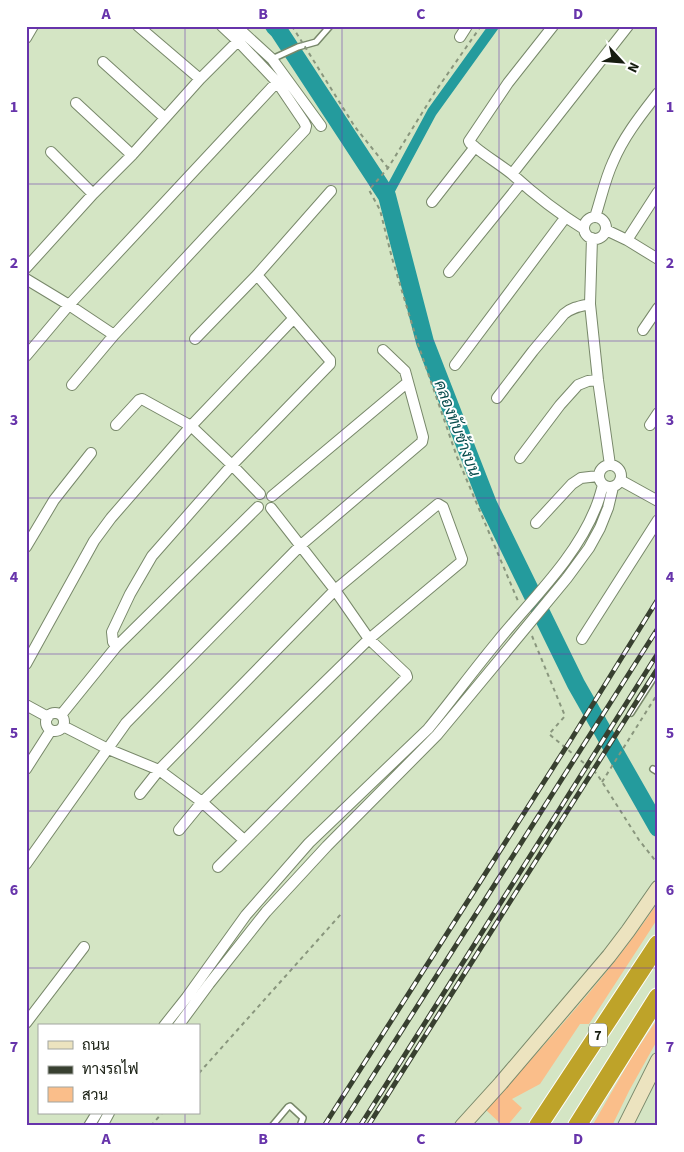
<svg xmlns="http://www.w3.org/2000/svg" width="684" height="1152" viewBox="0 0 684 1152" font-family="'Source Sans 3',Sarabun,sans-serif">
<rect width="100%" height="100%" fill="#d4e5c4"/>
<path fill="#fabe8a" d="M658,902v16l-69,106h-9l-40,60 -28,15 10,9 -15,18h-4l-17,-16c60,-68 122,-133 172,-208z
M658,1018v21l-29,52 -17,35h-20l40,-69z"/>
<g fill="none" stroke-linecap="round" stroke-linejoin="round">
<path stroke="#249b9d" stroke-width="10" d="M387,196l45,-84 62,-86"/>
<path stroke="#249b9d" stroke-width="18" d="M274,26l5,5 108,165 38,146 63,162 88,180 82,144"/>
<g stroke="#78886a" stroke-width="8">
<path id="lane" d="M272,59l26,-12 18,-5 14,-16
M631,713l27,-42
M653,769l5,3
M272,1126l16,-19 2,-1 13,12 -3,8"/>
</g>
<g stroke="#78886a" stroke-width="12">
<path id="street" d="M138,26l62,53
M236,26l36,33 49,67
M460,37l7,-11
M26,38l7,-12
M103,62l62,56
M76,103l56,52
M475,147c12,10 26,18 38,28 22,20 45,38 71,54
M51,152l42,42
M512,174l116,-148
M432,202l43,-55 -5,-4 -1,-2 39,-58 45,-57
M595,217c6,-18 10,-38 18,-55 11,-26 28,-47 45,-69
M584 228a11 11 0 1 1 22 0a11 11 0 1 1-22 0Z
M606,230l21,10 31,19
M592,238l-2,66 8,76 12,85
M627,240l31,-48
M26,268l67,-74 39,-39 68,-76 38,-38
M449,272l72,-89
M26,279l43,26 45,30 -42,50
M643,330l15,-22
M114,335l191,-205 1,-4 -2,-4 -27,-40 -39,-41 -16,-15
M195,339l62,-64 74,-84
M26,356l43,-51 208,-223
M455,365l110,-147
M497,398l36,-47 31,-37c8,-7 17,-8 26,-10
M116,425l23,-25 3,-1 49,27 41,39 28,29
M650,425l8,-12
M520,458l40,-53 18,-20 10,-4 10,-1
M599 476a11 11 0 1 1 22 0a11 11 0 1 1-22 0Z
M620,480l38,21
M272,496l136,-114
M536,523l36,-39 9,-6 17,-2
M26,547l28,-47 37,-47
M582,639l76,-119
M116,647l-3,-5 -1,-10 18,-38 22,-38 80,-91 98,-101v-4l-2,-2 -71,-83
M26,664l68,-123 17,-23 80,-92 103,-108
M26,705l22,12
M46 722a9 9 0 1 1 18 0a9 9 0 1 1-18 0Z
M61,715l55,-68 142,-140
M63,726l45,23 51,21 43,32 42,38
M26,769l25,-39
M140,794l19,-24 176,-180 103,-86 5,3 19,52 -1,3 -92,77 -167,163 -23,28
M26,864l100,-141 175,-178 121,-103 1,-5 -18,-66 -22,-21
M218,867l189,-190 -1,-3 -37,-35 -34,-49 -64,-82
M26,1023l58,-76
M164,1026l23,-29 59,-82 63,-72 119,-114c23,-28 45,-58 69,-87 34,-42 79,-84 99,-135 3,-7 5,-15 7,-22
M178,1026l31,-42 57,-72 61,-66 110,-111 130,-157 22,-30 11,-20 8,-20 5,-21
M89,1126l8,-13
M102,1126l7,-13"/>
</g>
<g stroke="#78886a" stroke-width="16">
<path id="secondary" d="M462,1126l39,-43 108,-127 19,-25 30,-43
M625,1126l33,-66"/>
</g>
<g stroke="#fff" stroke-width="20">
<path id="highway" d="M538,1126l120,-182
M577,1126l81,-129"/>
</g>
<path stroke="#89967d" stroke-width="2" stroke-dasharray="4 4" stroke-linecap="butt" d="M481,26l-46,66 -47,76 -19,22 11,20 12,48 26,86 39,113 61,144
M532,636l33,80 -16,18 48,40 42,66 19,24
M602,782l56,-89
M199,1073l142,-159
M151,1126l11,-13"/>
<use href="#lane" stroke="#fff" stroke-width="5"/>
<use href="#street" stroke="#fff" stroke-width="10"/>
<use href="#secondary" stroke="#ece3bf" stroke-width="14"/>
<use href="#highway" stroke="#bea329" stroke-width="18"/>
<g stroke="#384030" stroke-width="5">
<path id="rail" d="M324,1126l248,-388 86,-139
M341,1126l317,-498
M360,1126l298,-473
M368,1126l290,-458"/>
</g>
<use href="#rail" stroke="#fff" stroke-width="3" stroke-dasharray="9" stroke-linecap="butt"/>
<path stroke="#89967d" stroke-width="2" stroke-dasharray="4 4" stroke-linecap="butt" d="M292,26l63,101 33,41"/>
</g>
<path fill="none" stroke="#6734ab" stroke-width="1" stroke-opacity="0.55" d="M185,26v1000M342,26v1100M499,26v1100M26,184h632M26,341h632M26,498h632M26,654h632M26,811h632M26,968h632M185,1113v13"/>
<g text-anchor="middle" stroke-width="4" stroke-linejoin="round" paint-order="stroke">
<rect fill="#fff" stroke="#5d6158" stroke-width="1" x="589" y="1023.5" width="18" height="23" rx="4"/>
<g font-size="14" font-weight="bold" fill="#171d11">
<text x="598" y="1040">7</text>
</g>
<g font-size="16" font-style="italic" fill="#084c4d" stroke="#fff">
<text transform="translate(458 428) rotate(69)" y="6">คลองทับช้างบน</text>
</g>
</g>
<rect width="684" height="1152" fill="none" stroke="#ffffff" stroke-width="55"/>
<rect x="38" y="1024" width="162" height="90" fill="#ffffff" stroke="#a2a5a0"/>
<rect x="48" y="1041" width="25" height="8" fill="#ece3bf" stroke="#a2a5a0"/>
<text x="82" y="1050" font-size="15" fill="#171d11">ถนน</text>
<rect x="48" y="1066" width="25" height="8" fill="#384030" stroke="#a2a5a0"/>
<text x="82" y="1074" font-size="15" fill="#171d11">ทางรถไฟ</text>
<rect x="48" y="1087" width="25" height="15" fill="#fabe8a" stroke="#a2a5a0"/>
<text x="82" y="1100" font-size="15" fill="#171d11">สวน</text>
<g transform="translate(622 62) rotate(116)" stroke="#ffffff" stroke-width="4" paint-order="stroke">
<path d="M0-4L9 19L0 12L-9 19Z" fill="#171d11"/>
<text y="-8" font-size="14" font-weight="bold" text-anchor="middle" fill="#171d11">N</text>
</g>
<rect x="28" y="28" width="628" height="1096" fill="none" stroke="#6734ab" stroke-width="2"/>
<g font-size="16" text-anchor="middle" font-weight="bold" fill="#6734ab">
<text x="106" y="19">A</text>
<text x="263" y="19">B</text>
<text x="421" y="19">C</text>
<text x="578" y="19">D</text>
<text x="14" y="112">1</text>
<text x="670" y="112">1</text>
<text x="14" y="268">2</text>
<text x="670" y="268">2</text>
<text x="14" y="425">3</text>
<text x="670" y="425">3</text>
<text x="14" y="582">4</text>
<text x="670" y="582">4</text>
<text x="14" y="738">5</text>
<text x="670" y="738">5</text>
<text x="14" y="895">6</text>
<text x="670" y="895">6</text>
<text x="14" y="1052">7</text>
<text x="670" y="1052">7</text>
<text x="106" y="1144">A</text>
<text x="263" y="1144">B</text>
<text x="421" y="1144">C</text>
<text x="578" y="1144">D</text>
</g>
</svg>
